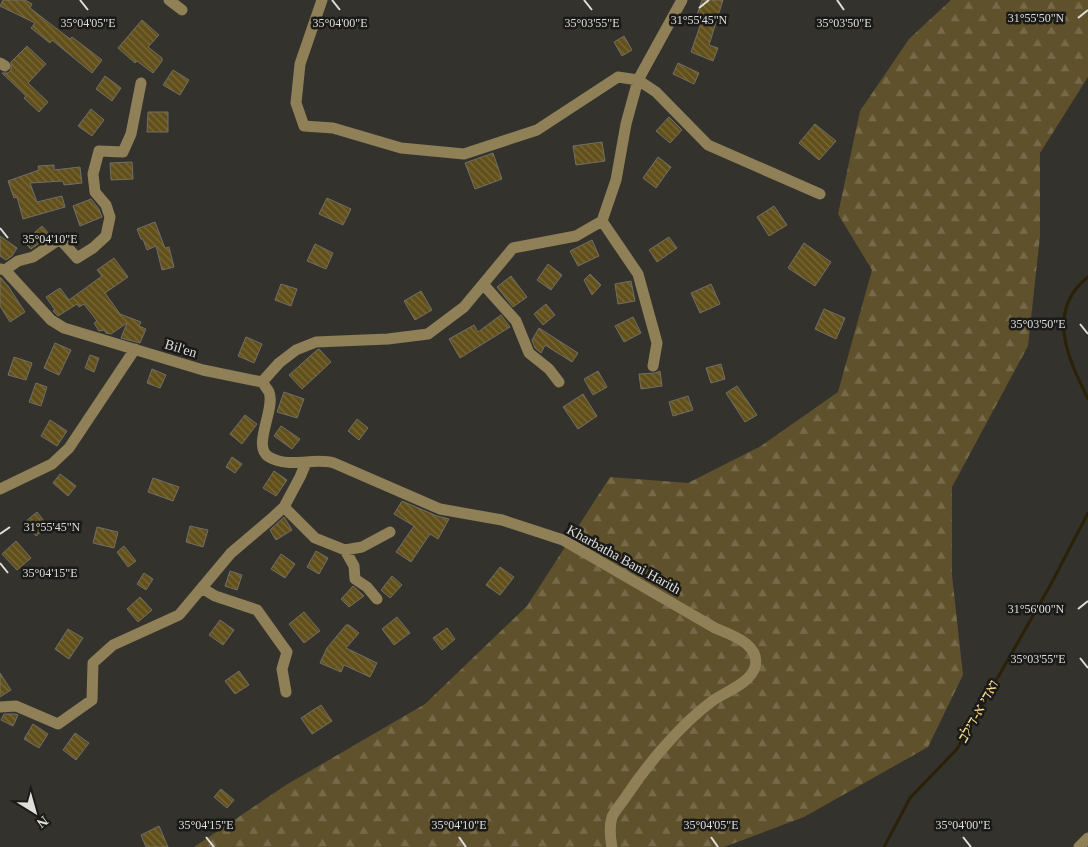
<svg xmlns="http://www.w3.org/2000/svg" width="1088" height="847" viewBox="0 0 1088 847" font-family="'Times New Roman',Heebo,serif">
<defs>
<pattern id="forest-firs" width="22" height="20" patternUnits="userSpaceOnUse" patternTransform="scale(1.25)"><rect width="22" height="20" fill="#5f512c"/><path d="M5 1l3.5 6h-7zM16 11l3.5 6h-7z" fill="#766a4a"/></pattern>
<pattern id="building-back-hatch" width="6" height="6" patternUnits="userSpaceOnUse" patternTransform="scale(1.25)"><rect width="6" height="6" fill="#62501b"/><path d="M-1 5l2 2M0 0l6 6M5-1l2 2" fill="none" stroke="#78693c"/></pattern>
</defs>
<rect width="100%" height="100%" fill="#33322d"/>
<path fill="url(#forest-firs)" d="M951,0h137v77l-48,76v83l-12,110 -76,141v88l11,100 -35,72 -124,70 -80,30h-530l92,-62 139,-81 102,-98 83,-129 78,6 73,-37 77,-54 34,-122 -34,-56 22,-103 49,-72z"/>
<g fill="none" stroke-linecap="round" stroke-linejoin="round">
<path stroke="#2a2106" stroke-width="3" d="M1088,277c-43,34 -20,81 0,122
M884,847l26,-49 47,-49 94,-165 37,-71"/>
</g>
<path fill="url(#building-back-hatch)" stroke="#706e69" d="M3,0h22l7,4 -2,4 40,31 2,-2 30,23 -10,13 -40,-33 -2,3 -19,-15 4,-5 -35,-17z
M702,0h21l-14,45 9,3 -5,13 -22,-9 9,-26 -6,-2z
M142,20l17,15 -11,12 14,11v3l-9,12 -16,-12 -2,2 -17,-15z
M624,36l8,14 -10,6 -8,-14z
M27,46l19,18 -18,19 20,19 -9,10 -15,-14 2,-2 -24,-23h6l3,-3v-8z
M678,63l21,10 -5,11 -21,-10z
M173,70l16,10 -9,15 -17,-10z
M105,76l16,12 -9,13 -16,-12z
M91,109l13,11 -12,16 -14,-10z
M148,112h20v20h-21z
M669,117l13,13 -12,13 -14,-12z
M815,124l21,17 -17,19 -20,-17z
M602,142l3,19 -29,4 -3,-19z
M493,153l9,26 -27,10 -10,-26z
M658,157l13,10 -15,21 -13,-10z
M132,162l1,17 -22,1 -1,-17z
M54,165v5l26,-3 2,16 -18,2 -1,-4 -33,2 7,19 25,-6 3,11 -42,12 -6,-22 -3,1 -6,-17 31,-11 -1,-4z
M327,198l24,11 -8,16 -24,-11z
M91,199l8,10 3,8 -22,9 -7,-20z
M774,206l13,19 -18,11 -12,-19z
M155,222l10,26 4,-1 5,20 -12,3 -6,-24 -9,4 -4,-11h-2l-4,-10z
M42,226l8,9 -19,14 -7,-7z
M0,236l17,12 -5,8 -6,4 -6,-4z
M669,237l8,11 -20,14 -8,-12z
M592,240l7,16 -21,10 -8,-15z
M804,243l27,19 -16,24 -27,-18z
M315,244l18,9 -7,16 -19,-8z
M114,258l14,19 -23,16 15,21 21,8 -2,4 7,3 -6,14 -19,-5 6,-15 -16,11 -5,-1 -2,-3 -5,1 -5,-8 3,-2 -13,-17 -5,3 -2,-3 -19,12 -5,-5 2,-1 -9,-13 14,-9 9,12 33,-24 -5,-6z
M548,264l14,11 -11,15 -14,-10z
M590,274l11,11 -9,10 -8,-15z
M511,276l16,21 -14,10 -16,-20z
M0,277l8,9 17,26 -15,10 -10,-16z
M631,281l4,20 -17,3 -3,-20z
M281,284l16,5 -6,17 -16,-6z
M711,284l9,20 -20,9 -9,-20z
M421,291l11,19 -17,10 -11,-19z
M546,304l9,11 -12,10 -9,-11z
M824,309l21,9 -9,21 -21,-10z
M501,315l9,12 -50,31 -11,-19 25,-14 4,7z
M633,317l8,16 -17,9 -9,-16z
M539,328l39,25 -6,9 -27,-17 -4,8 -6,-5 -3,-8z
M246,337l16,7 -8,19 -16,-7z
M55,343l16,7 -12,25 -15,-7z
M319,349l12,13 -29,27 -13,-14 28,-25z
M90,355l9,3 -5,14 -9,-4z
M14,357l18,6 -6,17 -18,-5z
M721,364l4,15 -14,4 -5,-15z
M152,369l14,6 -6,13 -13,-5z
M598,371l9,16 -14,8 -9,-16z
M660,371l2,15 -21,3 -2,-15 16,-1z
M36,383l11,4 -6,19 -12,-4z
M737,386l20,29 -12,7 -19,-29z
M284,392l20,7 -7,19 -20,-6z
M583,394l14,22 -19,13 -15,-22z
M688,396l5,14 -20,6 -4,-14z
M245,415l12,9 -15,20 -12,-10z
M357,419l11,9 -9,12 -11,-9z
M50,420l17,11 -10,15 -16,-10z
M281,426l19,13 -8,10 -18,-13z
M232,457l10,7 -7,9 -9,-6z
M274,471l13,9 -11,16 -13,-8z
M60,474l16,12 -8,10 -15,-13z
M153,478l26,9 -6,14 -25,-9z
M402,501l35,15 12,3 -11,20 -8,-5 -19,28 -15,-10 18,-26 -20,-12z
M37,512l11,14 -12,10 -11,-14z
M284,517l8,13 -16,10 -6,-10z
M190,526l18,4 -5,17 -17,-5z
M97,527l21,5 -4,16 -21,-5z
M16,541l15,17 -14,12 -15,-16z
M124,546l12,15 -8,6 -11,-15z
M316,551l12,7 -9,16 -12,-7z
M281,554l14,10 -10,14 -14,-9z
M500,567l14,10 -14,18 -14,-10z
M230,571l12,4 -5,15 -12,-4z
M144,573l9,6 -7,11 -9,-6z
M392,576l10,9 -12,13 -9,-8z
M353,586l11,10 -15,11 -8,-8z
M140,597l12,13 -14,12 -11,-13z
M304,612l16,19 -16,12 -15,-19z
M397,617l13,16 -16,12 -12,-16z
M220,620l14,10 -11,15 -14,-10z
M346,625h3l10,8 -13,15 31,15 -7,14 -26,-12 -3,7 -21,-9 7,-15z
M447,628l8,11 -13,11 -9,-12z
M68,629l15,9 -14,21 -14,-10z
M239,671l10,14 -14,9 -10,-13z
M0,673l11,17 -11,7z
M321,705l11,16 -20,13 -11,-16z
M4,714h11l3,1 -5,11 -12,-6z
M33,724l15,10 -9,14 -15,-9z
M75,733l14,10 -13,17 -13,-10z
M221,789l13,11 -7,8 -13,-11z
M159,826l9,21h-22l-5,-12z"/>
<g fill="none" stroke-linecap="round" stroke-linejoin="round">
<path stroke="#8f8057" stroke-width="11" d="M169,0l13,10
M322,0l-22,64 -4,39 8,23 29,2 68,20 63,6 73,-24 81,-53 20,3 44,-80
M0,63l5,3
M602,221l36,53 19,69 -4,23
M0,269l5,1 46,50 13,8 139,42 59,12c2,3 5,6 7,10 7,17 -18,55 0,65 21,12 44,0 65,6l106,46 62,11 61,20 152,88c16,7 46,16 40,39 -5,17 -31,25 -44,35 -31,23 -65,64 -86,96 -4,6 -10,12 -13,19 -3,10 -2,20 0,30
M5,270l13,-9 15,-4 27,-18 17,19 16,-10 13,-12 4,-19 -4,-12 -11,-13 -2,-18 6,-23 24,1 8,-18 10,-51
M483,284l33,37 13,32 20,16 10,13
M262,382l17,-19 17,-13 20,-8 72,-3 40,-5 36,-27 49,-59 63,-12 26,-15 14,-41 10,-56 12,-44 18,12 52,53 112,49
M0,489l52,-25 17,-16 66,-99
M284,507l31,31 30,12 17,-3 28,-15
M345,550l9,16 1,13 12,8 10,12
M202,588l13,8 42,14 30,42 -5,17 4,23
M0,707l16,-1 42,18 34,-24 1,-37 20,-18 66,-30 52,-62 40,-34 13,-12 16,-30 6,-14
M1079,847l9,-9"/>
</g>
<path fill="none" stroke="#dfdedb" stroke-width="2" d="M80,0l8,10M332,0l8,10M584,0l8,10M837,0l7,10M699,8l10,-8M1078,18l10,-8M0,228l8,10M1080,324l8,10M0,534l10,-7M0,563l8,10M1078,609l10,-8M1080,658l8,10M206,837l8,10M459,837l7,10M711,837l7,10M963,837l8,10"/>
<g text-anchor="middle" stroke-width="5" stroke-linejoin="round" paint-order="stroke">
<g font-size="14" fill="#dfdedb" stroke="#1a1a18">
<text transform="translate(181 348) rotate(17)" y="5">Bil'en</text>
<text transform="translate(624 559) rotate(29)" y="5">Kharbatha Bani Harith</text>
</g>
<g font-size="15" font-style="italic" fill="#fde090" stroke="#1a1a18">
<text transform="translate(978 711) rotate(-61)" y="5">ואדי א-דילב</text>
</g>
</g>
<g font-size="12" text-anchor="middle" fill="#dfdedb" stroke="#1a1a18" stroke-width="5" stroke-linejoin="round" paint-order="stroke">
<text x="1036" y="22">31°55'50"N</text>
<text x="699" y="24">31°55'45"N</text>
<text x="88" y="27">35°04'05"E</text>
<text x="340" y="27">35°04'00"E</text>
<text x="592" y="27">35°03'55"E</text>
<text x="844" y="27">35°03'50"E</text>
<text x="50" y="243">35°04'10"E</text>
<text x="1038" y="328">35°03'50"E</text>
<text x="52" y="531">31°55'45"N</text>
<text x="50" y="577">35°04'15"E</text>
<text x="1036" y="613">31°56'00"N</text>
<text x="1038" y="663">35°03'55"E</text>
<text x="206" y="829">35°04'15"E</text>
<text x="459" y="829">35°04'10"E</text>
<text x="711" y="829">35°04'05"E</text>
<text x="963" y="829">35°04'00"E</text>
</g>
<g transform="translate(35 812) rotate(143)" stroke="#1a1a18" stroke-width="4" paint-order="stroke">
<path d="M0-4L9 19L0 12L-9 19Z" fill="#dfdedb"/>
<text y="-8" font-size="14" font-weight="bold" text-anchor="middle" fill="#dfdedb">N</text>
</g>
</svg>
